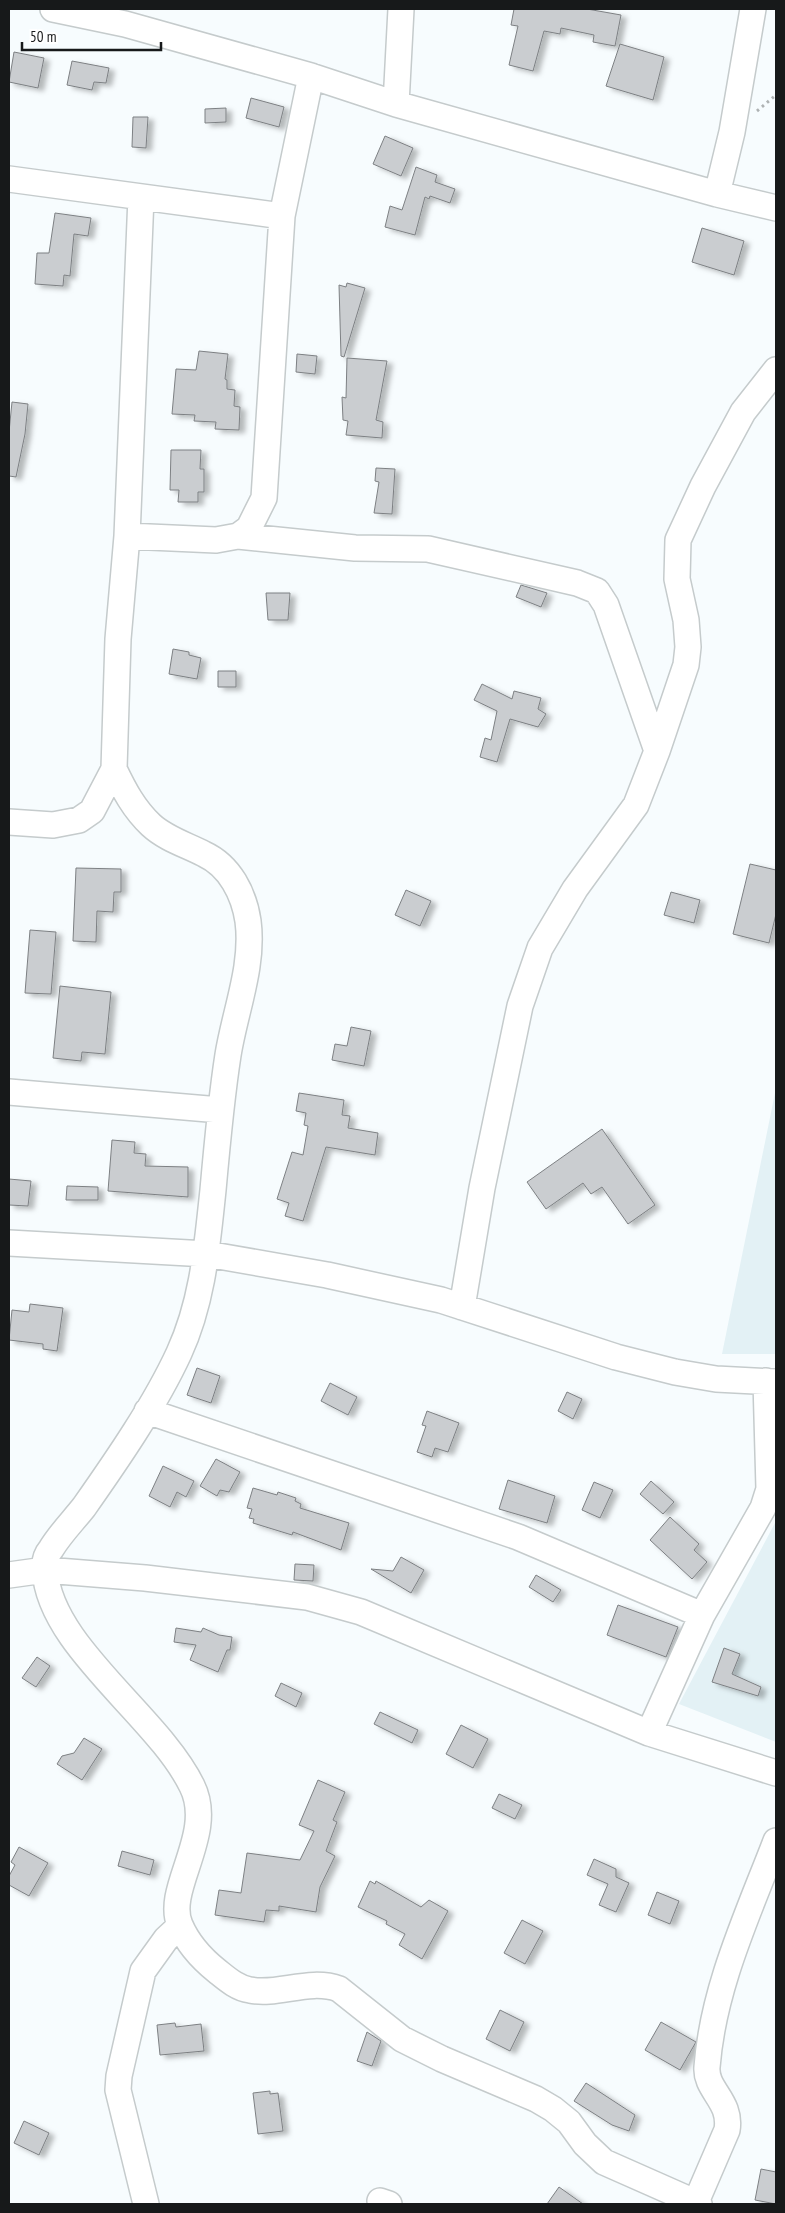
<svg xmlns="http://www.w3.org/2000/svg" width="785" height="2213" viewBox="0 0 785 2213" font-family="'PT Sans Narrow',sans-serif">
<defs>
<filter id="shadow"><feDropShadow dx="5.5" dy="3" stdDeviation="2.5" flood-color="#0004"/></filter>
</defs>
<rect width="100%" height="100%" fill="#f7fcfe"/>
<path fill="#e3f1f5" d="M776,1088v266h-54z
M776,1521v221l-97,-38z"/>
<path fill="#cacdd0" stroke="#7d8083" filter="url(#shadow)" d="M514,9h73l34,6 -6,31 -22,-4 1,-7 -33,-7 -1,6 -16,-3 -11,40 -24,-6 9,-39 -7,-1z
M620,44l44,13 -11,43 -47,-14z
M14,52l30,6 -6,30 -29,-6z
M72,61l37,7 -3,15 -12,-1 -2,8 -25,-5z
M251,98l33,9 -5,20 -33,-9z
M226,108v14l-21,1v-14z
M133,117h15l-2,31 -14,-1z
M385,136l28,12 -12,28 -28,-12z
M416,167l21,8 -2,7 20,7 -5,14 -20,-7 -1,3 -4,-2 -10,38 -30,-8 5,-21 12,4z
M55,213l36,5 -3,18 -14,-2 -4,42 -6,-1 -1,11 -28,-2 2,-31h12z
M702,228l42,13 -10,34 -42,-13z
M347,283l18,5 -21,69 -3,-1 -2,-71 7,2z
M199,351l29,3 -3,25 2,1v9l8,1 -1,16 6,1 -1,23 -24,-1 1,-7 -22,-1 1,-6 -23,-1 4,-45 20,1z
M297,354l20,2 -2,18 -19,-2z
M347,358l40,3 -11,59 7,2 -1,16 -36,-3 2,-14 -5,-1 -1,-23 4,1z
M12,402l16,2 -3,30 -9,43 -7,-1v-44z
M171,450h30l-1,19h4v23h-6v10h-20l1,-12h-9z
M376,468l19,1 -3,45 -18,-1 5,-31 -4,-1z
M521,585l26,8 -6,14 -25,-10z
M266,593h24l-2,27h-20z
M173,649l16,3v3l12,3 -4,21 -28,-5z
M218,671h18v16h-18z
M482,684l30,15 2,-8 27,7 -3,11 8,5 -8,13 -28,-8 -13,43 -17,-5 5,-19 6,2 6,-29 -23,-11z
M750,864l26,6v44l-7,29 -36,-9z
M76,868l45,1v23h-7l-1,20 -16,-1 -1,31 -23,-1z
M406,890l25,11 -11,25 -25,-11z
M671,892l29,8 -6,23 -30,-8z
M30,930l26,2 -5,62 -26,-1z
M60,986l51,6 -6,62 -23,-2 -1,9 -28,-3z
M351,1027l20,4 -7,35 -32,-6 3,-16 12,2z
M299,1093l45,7 -2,15 8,1 -2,12 30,5 -3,22 -49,-8 -23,74 -18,-5 4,-13 -12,-4 15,-47 11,3 5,-29 -4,-1 2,-12 -10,-2z
M602,1129l53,76 -27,19 -26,-37 -11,7 -8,-11 -37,26 -19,-27z
M112,1140l23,2 -1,11 12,1 -1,12 43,1v30l-80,-6z
M9,1179l22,2 -3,25 -19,-1z
M67,1186l31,1v13h-32z
M30,1304l33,4 -6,43 -14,-2v-5l-34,-4 3,-30 17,2z
M197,1368l23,8 -9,27 -24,-8z
M330,1383l27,14 -9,18 -27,-14z
M567,1392l15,7 -9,20 -15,-8z
M427,1411l32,12 -11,29 -13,-4 -3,9 -15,-5 9,-26 -4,-1z
M216,1459l24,13 -11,20 -9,-2 -3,6 -17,-10z
M163,1466l31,15 -8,16 -9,-5 -7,15 -21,-11z
M508,1480l47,16 -8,27 -48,-14z
M651,1481l23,21 -11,12 -23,-20z
M594,1482l19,8 -13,28 -18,-8z
M253,1488l24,7 1,-3 18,6 -1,3 6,3 -1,4 49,15 -8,27 -48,-18 -1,3 -39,-12 1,-4 -5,-1 3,-9 -5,-1z
M670,1517l29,27 -5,6 13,12 -15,17 -42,-39z
M401,1557l23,13 -13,23 -40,-24 22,2z
M295,1564l19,1 -1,16 -19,-1z
M536,1575l25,15 -8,12 -24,-15z
M618,1605l60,22 -12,30 -59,-22z
M176,1628l25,4 2,-4 16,7 13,2 -2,13h-3l-9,22 -28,-12 6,-15 -22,-3z
M724,1648l16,6 -8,20 29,13 -3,9 -46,-14z
M37,1657l13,9 -14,21 -14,-9z
M281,1683l21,10 -6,14 -21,-11z
M380,1712l38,18 -6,13 -38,-19z
M461,1725l27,14 -15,29 -27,-14z
M84,1738l18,11 -20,31 -25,-16 5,-8 12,-3z
M318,1780l27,12 -12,28 4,2 -11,29 9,5 -15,31 -4,25 -37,-6v5l-13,-1 -2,12 -49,-7 4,-25 22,3 6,-40 53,7 14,-29 -15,-6z
M499,1794l23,11 -7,14 -23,-11z
M19,1847l29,16 -19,33 -20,-11v-9l6,-11 -4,-3z
M122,1851l32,9 -4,15 -32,-9z
M594,1859l22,10v8l13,6 -13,29 -17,-7 9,-21 -21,-9z
M370,1881l5,3 1,-3 45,26 8,-7 19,11 -26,48 -23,-14 6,-11 -19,-10 1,-3 -29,-14z
M657,1892l22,9 -9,23 -22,-9z
M522,1920l21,11 -18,33 -21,-11z
M500,2010l24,12 -14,29 -24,-12z
M661,2022l35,20 -16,28 -35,-20z
M175,2023l1,4 25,-3 3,27 -44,4 -3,-30z
M367,2032l14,9 -9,25 -15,-5z
M586,2083l49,32 -6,16 -17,-6 -38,-24z
M270,2091v3l8,-1 5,38 -25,3 -5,-41z
M24,2121l25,12 -10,22 -25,-12z
M761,2169l15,3v32l-21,-4z
M559,2187l24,17h-36z"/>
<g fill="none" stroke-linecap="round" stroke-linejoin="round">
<g stroke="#c5cbcc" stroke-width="28">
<path id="minor" d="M53,9l72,15 186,52 85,28 321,90 59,14
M396,104l5,-95
M9,179l273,37
M717,194l15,-62 21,-123
M127,536l89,4 22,-4 117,12 73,1 149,34 20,8 9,14 51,146
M238,536l11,-8 15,-30 18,-282 29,-140
M114,769c10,21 20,40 37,56 15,14 36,20 53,29 26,12 40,40 44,67 6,45 -13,90 -20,134 -7,45 -11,90 -15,135 -6,56 -10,111 -34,163 -24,52 -62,107 -95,154 -11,14 -24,27 -33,42 -5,6 -7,13 -6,21 4,76 113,146 147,216 24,48 -28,103 -12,139 8,19 22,34 37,46 10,8 20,17 33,19 28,6 59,-12 89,-1l63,50 40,20 94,40 17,10 16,13 16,22 19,18 95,42
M9,822l44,3 26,-5 13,-9 22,-42 4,-130 9,-103 14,-339
M9,1092l211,18
M9,1243l198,11 120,21 114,25 175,57 59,15 41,7 60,3
M462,1307l20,-119 38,-182 20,-58 35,-59 61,-84 21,-54 29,-86 2,-18 -2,-27 -9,-41 1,-39 25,-54 40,-74 33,-42
M147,1411l371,126 184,78
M9,1575l36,-5 100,8 162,19 54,15 288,121 127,40
M649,1733l53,-118 61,-107 6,-19 -3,-108
M380,2201l9,3
M696,2202l31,-72c5,-29 -22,-40 -20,-63 6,-79 41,-153 69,-226
M146,2204l-28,-114 1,-14 24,-105 23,-32 14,-13"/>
</g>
<path stroke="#aeb2b3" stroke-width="3" stroke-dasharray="2.5 4" stroke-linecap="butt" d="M757,111l19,-16"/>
<use href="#minor" stroke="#fff" stroke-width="25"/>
</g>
<rect width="785" height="2213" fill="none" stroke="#17191a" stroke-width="20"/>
<path d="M22 42v8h139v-8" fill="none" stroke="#17191a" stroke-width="2.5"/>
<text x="30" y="42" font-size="15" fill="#17191a" stroke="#ffffff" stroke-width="4" paint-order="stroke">50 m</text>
</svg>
